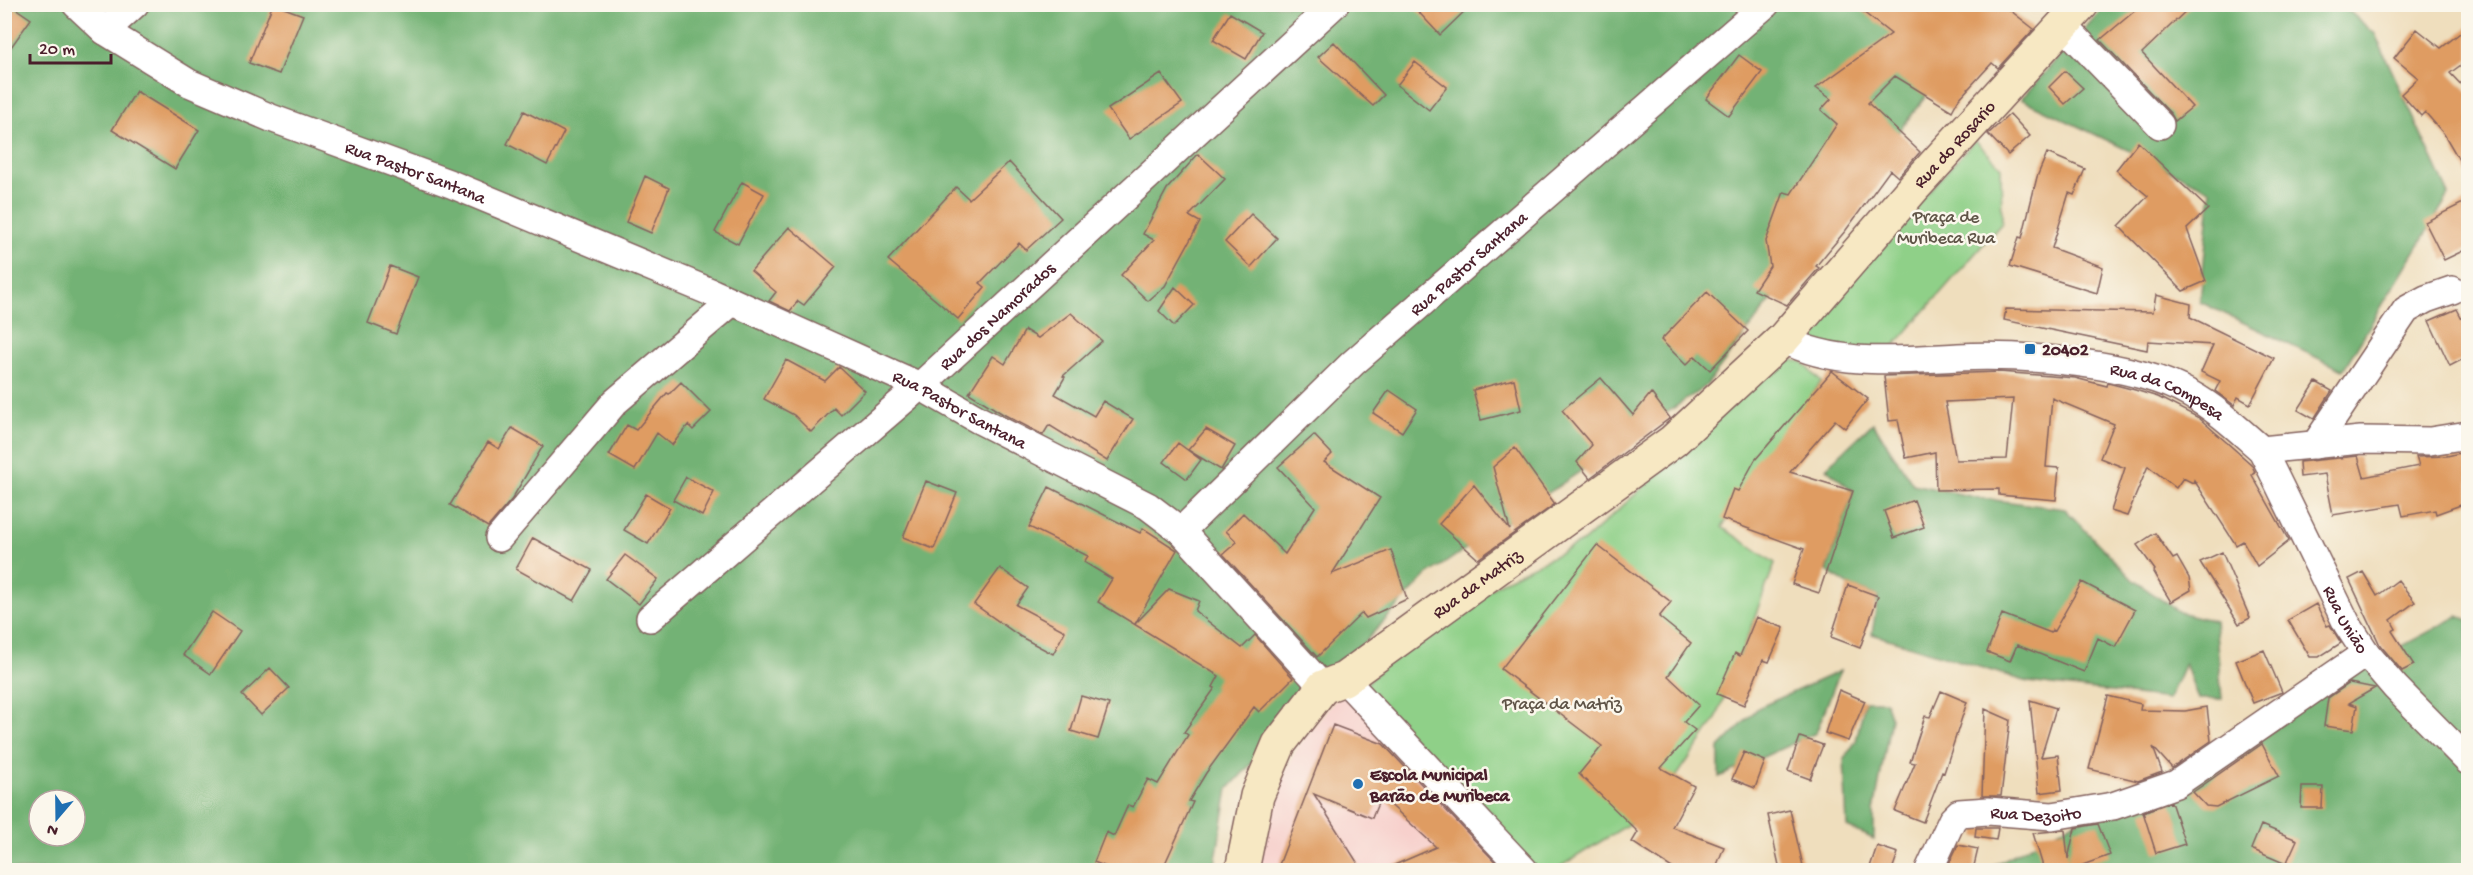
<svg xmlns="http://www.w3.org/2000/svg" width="2473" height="875" viewBox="0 0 2473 875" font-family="'Gochi Hand',sans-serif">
<rect width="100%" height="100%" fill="#fbf7ec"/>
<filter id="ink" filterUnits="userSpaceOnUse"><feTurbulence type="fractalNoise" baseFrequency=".0167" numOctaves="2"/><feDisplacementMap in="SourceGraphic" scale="12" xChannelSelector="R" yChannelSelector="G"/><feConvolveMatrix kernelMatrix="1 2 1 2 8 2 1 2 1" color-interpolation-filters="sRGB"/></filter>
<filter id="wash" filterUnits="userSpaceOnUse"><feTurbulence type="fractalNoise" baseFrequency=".008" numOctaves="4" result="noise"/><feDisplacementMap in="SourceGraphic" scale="24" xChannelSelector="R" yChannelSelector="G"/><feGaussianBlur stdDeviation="1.35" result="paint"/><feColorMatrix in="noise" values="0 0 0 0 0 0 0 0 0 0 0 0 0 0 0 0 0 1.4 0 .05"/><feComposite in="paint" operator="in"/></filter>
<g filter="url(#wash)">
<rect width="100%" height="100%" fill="#efdebd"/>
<path fill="#f7d0cc" d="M1351,692l167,178h-265l10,-50 34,-72 37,-47z"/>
<path fill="#8fd088" stroke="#6c785a" stroke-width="1.5" d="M1975,140l26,27 1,56 -117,133 -91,-15z
M1781,358l22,4 18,20 -99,145 53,36 -59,156 -61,89 -100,62h-27l-163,-185 45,-47 93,-57 81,-40 120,-109z"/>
<path fill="#73b274" stroke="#5e6850" stroke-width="1.5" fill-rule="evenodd" d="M5,5h1990l-289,381 -280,190 -198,213 -14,81h-1209zM39,800h36v36h-36z
M2106,5h236l33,29 74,161 -106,175 -143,-68 11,-112 -190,-91z
M1873,423l40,61 66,14 86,11 67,70 47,33 36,9 7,78h-24l-13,-36 -16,36 -141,-17 -156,-48 6,-38 -30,-11 -21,-14 26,-80 -27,-23z
M2458,616l10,4v250h-483z
M1840,671l-24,62 -97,44v-29l39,-40z
M1865,701h20l6,17 -17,93v28l-27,-12 -3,-68 12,-18z"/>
<g id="blocks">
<path fill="#df9c62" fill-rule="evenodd" d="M4,4h5l22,15 -27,38z
M273,4l30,11 -24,59 -30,-11z
M1411,4h61l-32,31z
M1853,4h149l32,25 -36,39 -6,-5 -34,37 -6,11 -57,-35 -27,27 52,49 -22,25 -8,-7 -44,60 -30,36 3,2 -32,37 -33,-15 16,-24 -4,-25 18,-49 7,2 46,-70 -16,-14 10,-11 -15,-11 75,-54z
M2143,4h50l-51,49 50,54 -17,14 -4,-7 -71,-74z
M1230,13l32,19 -16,27 -33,-19z
M2469,26v33l-19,14 19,20v84l-25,-43 -19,-22 -4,4 -20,-22 17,-16 -24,-20 23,-29 24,19z
M1334,42l50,53 -11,11 -55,-49z
M1739,55l23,17 -33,44 -23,-17z
M1415,62l32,25 -18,23 -32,-25z
M2065,71l18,17 -18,16 -16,-17z
M1161,74l21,29 -53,36 -21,-30z
M136,91l63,39 -24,39 -63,-39z
M524,111l40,21 -17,33 -40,-21z
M2010,114l20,22 -22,19 -20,-21z
M2138,142l70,67 -21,20 19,52 -23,10 -64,-65 29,-30 -32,-26z
M2047,153l38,16 -11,26 -5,-2 -17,55 51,19 -6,26 -87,-27 9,-29 3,1 15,-61z
M1198,154l27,25 -36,37 11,6 -35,64 -17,15 -27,-26 33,-35 -11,-6 24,-45z
M1009,162l52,56 -35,32 -7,-7 -39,40 5,4 -27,32 -70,-59 68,-73 13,12z
M645,176l24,12 -18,45 -25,-11z
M742,182l22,12 -26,50 -23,-12z
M2469,200v48l-25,12 -19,-38z
M1251,214l26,24 -26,29 -26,-25z
M789,227l47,40 -32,38 -6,-4 -8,10 -21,-10 7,-9 -25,-21z
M390,266l28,11 -22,57 -28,-11z
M1175,287l19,18 -20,21 -15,-15z
M1707,292l41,39 -38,39 -15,-14 -9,9 -25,-25z
M2156,295l35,9 -1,13 84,41 -24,46 -12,-7 -4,8 -19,-14 5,-10 -19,-9 12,-27 -65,-4 -1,9 -143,-30 2,-11 147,3z
M2457,309l12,23v24l-19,10 -21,-45z
M1071,313l31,28 -39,35 2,1 -10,17 39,22 9,-15 30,18 -26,42 -58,-36 -6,10 -40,-21 -34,-21 24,-37 12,8 20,-34 13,8z
M786,360l39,21 14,-14 26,24 -24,24 -7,-7 -23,24 -17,-17 -30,-16z
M1832,371l36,28 -23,29 -10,-8 -45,52 63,19 -34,102 -27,-9 12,-35 -82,-30 11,-30 5,2 17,-31z
M1999,372l76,6 32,8 1,-3 27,7 23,7 41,21 52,46 4,8 -3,3 37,66 -32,25 -14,-25 -7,4 -42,-65 -1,3 -10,-5 -7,10 -28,-22 -21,50 -16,-5 14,-43 -25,-10 14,-34 -62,-26 -6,69 13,1 -3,32 -57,-5v-6l-63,1 -1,-38 -29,6 -8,-38 -9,1 -5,-45zM2013,399l-6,60 -51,1 -11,-58z
M1601,378l32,37 18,-22 19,25 -80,60 -13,-16 15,-17 -30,-35z
M1514,379l7,31 -40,10 -8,-30z
M681,382l30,30 -18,18 -5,-5 -16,20 -15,-12 -22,37 -26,-15 18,-30 9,5 31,-37 2,1z
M2316,382l16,9 -18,28 -16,-9z
M1389,390l28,19 -15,23 -29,-19z
M512,428l31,18 -31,53 -24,28 -38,-22 38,-63 11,7z
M1206,429l29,17 -14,24 -33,-20z
M1314,435l18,19 -8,8 56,36 -48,76 59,-24 16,49 -41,19 -4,-5 -45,44 -94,-103 14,-12 -11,-11 17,-18 42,41 30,-47 -37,-40z
M1178,443l23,17 -14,19 -23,-17z
M1515,448l40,56 -77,55 -39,-35 35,-39 36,45 -17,-63z
M2469,451v51l-33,12 -1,-4 -32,6 -3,-12 -67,11 -8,-41 -25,3 -1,-15 59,-6 6,21 55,-11 -3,-9 31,-1z
M686,477l28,15 -12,24 -29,-16z
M926,481l31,12 -23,56 -31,-12z
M1049,487l91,46 3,-5 34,22 -42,74 34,-35 30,12 -4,10 47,37 13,-13 38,43 -34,34 -5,-5 -48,66 -17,28 4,1 -31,68h-48l-20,-8 12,-30 8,4 14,-31 5,2 15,-28 10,5 30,-49 -4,-3 31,-44 -2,-1 6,-11 -121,-74 14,-23 -28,-17 4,-6 -59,-29z
M646,494l24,14 -22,36 -24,-14z
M1914,500l10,27 -30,11 -10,-27z
M2155,533l18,26 4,-2 12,21 2,12 -20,12 -18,-30 2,-2 -18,-25z
M533,538l59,32 -18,31 -58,-32z
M1597,545l74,57 -12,15 32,26 -23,33 31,29 -15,17 11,8 -34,38 33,18 -22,41 52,20 -9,23h-40l-43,-28 6,-10 -59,-58 23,-28 -101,-77z
M2222,552l28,66 -11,6 -39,-62z
M625,555l33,24 -19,25 -33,-25z
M1000,568l28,20 -12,17 49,26 -12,23 -32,-17 -47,-33z
M2363,572l14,24 21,-16 17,22 -24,18 5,9 -4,2 22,34 -12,6 -22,-26 -31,-66z
M2082,582l53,28 -20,37 -17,-9 -14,34 -67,-27 -7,16 -23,-9 15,-38 49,19 1,-3 2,1z
M1848,585l30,11 -18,52 -29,-11z
M2316,604l11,22 3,-1 11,18 -22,14h-9l-22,-37z
M212,612l28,19 -29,43 -28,-19z
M1756,617l28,11 -15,34 -6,-2 -19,45 -27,-11 18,-41 5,3z
M2264,650l18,42 -29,11 -17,-42z
M270,668l19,20 -28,27 -19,-20z
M2350,683l25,5 -26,15 8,3 -4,24 -29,-4 4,-28z
M1839,690l26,11 -17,40 -23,-8z
M1941,691l26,11 -23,71 -2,-1 -19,50 -28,-11 20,-48 -5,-1 15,-46 5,1z
M1081,696l28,8 -11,35 -27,-8z
M2108,696l33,8 -1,6 45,1 22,-4 4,34 -39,27 -19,-21 9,25 -24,9 -49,-12z
M2030,700l26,8 -15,49 17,-2 4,35 -23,3z
M1985,709l25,11 -9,76h-19z
M1333,725l50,19 120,126h-120l53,-23 -55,-51 -9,22 -58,-24 48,76h-85z
M1800,737l23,8 -13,34 -22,-8z
M2262,744l17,32 -63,31 -10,-1 -13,-14z
M1744,752l21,9 -10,27 -23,-9z
M2302,787h21l-1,21h-21z
M2171,802l14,42 -29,9 -13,-41z
M1790,810l14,60h-24l-12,-55z
M2098,824l12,31 -41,15h-25l-11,-37 32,-3 3,29 7,-31z
M2261,825l36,15 -11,24 -35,-15z
M1976,828h22l-2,12 -21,-3z
M1958,845l20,4 -5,21h-27z
M1877,846l21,7 -6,17h-23z"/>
</g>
</g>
<g filter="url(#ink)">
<use href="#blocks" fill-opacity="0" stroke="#84625e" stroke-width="1.5"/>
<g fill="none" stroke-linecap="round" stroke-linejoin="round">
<g stroke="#84625e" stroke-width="30">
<g id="street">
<path id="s1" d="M76,4l29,27 84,52 82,35 180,66 262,109 207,93 59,34 169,86 33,25 142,156"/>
<path d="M2064,26l96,99"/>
<path d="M105,31l30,-27"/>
<path id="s2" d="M1783,339c53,28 117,21 175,18 63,-3 177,5 232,37 27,15 49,36 72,56l99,-10 69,1 38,-6"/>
<path d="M2315,445l91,-135 20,-11 26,-9"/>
<path id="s3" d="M2262,450l85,174 19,29 29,34 73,74"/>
<path id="s4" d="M1181,531l172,-168 413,-359"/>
<path d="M499,538l116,-136 117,-100"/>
<path id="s5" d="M650,618l270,-232 415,-382"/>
<path d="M1344,679l180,191"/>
<path id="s6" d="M1929,870l23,-50 7,-7 29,-2 64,5 61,-10 63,-22 190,-131"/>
</g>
</g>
<g stroke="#84625e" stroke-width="36">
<g id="secondary">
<path id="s7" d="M1242,870l15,-74 22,-52 44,-57 21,-8 329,-238 110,-102 132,-153 167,-182"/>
</g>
</g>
<use href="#street" stroke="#fff" stroke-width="27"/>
<use href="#secondary" stroke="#f7e8c3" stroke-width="33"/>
</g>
</g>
<g fill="#1f6fb2" stroke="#fbf7ec" stroke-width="2">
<rect x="2024" y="343" width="12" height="12" rx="3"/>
<circle cx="1358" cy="784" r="6"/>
</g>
<g text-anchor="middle" stroke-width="5" stroke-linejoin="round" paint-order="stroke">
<g font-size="18" fill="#4a1f2b" stroke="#fbf7ec">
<text dy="6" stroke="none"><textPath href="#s7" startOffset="1042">Rua do Rosario</textPath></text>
<text dy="6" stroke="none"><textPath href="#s1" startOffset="382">Rua Pastor Santana</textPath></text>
<text dy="6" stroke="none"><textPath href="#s4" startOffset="393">Rua Pastor Santana</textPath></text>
<text dy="6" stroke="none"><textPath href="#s5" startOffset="460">Rua dos Namorados</textPath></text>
<text dy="6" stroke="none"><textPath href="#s2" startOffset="393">Rua da Compesa</textPath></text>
<text dy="6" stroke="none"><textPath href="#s1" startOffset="976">Rua Pastor Santana</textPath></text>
<text dy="6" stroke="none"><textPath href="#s7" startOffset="390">Rua da Matriz</textPath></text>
<text dy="6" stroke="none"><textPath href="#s3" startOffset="189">Rua União</textPath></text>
<text dy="6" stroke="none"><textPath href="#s6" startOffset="142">Rua Dezoito</textPath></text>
</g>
<g font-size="18" fill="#5f5447" stroke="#fbf7ec">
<text x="1946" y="222">Praça de<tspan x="1946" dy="21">Muribeca Rua</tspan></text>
<text x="1562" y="709">Praça da Matriz</text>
</g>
<g font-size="18" font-weight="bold" fill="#4a1f2b" stroke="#fbf7ec" text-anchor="start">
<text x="2042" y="355">20402</text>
<text x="1370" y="780">Escola Municipal<tspan x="1370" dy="21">Barão de Muribeca</tspan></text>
</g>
</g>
<rect width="2473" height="875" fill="none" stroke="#fbf7ec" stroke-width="24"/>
<g transform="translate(57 818) rotate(200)"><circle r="28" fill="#fbf7ec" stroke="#b4a19f" stroke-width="1.5"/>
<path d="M0-4.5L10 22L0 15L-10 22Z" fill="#1f6fb2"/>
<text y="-9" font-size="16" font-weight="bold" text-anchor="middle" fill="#4a1f2b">N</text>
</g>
<path d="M30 54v9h81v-9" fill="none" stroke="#4a1f2b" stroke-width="3"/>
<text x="39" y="54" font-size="18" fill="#4a1f2b" stroke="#fbf7ec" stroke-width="4.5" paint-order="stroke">20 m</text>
</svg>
